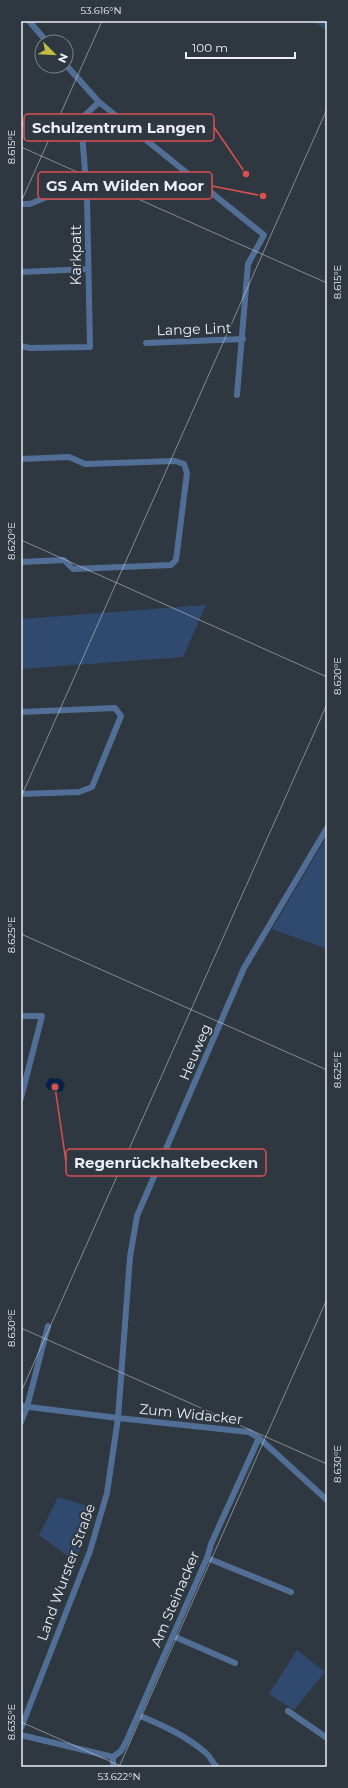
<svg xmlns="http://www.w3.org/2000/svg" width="348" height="1788" viewBox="0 0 348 1788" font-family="Montserrat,sans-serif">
<rect width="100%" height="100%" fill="#2f3740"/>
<path fill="#304a6f" d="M313,21h14v10z
M206,605l-23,52 -162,12v-50z
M327,836v113l-55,-20z
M58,1497l36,11 -18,54 -37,-27z
M297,1650l28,22 -31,38 -25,-16z"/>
<path fill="#042149" d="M50,1078l10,1 5,5 -3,8 -13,-2 -4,-5z"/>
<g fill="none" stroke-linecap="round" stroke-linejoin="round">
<path stroke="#516e96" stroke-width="6" d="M29,21l18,21
M66,65l33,37 165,133 -16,29 -11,131
M21,124l60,-5
M21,204h9l17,-7h40
M21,272l67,-3
M146,343l97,-4
M21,346l9,2 60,-1 -3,-150 -6,-78 18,-17
M21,459l48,-2 16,7 90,-3 9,3 3,9 -11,87 -5,5 -98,4 -9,-9 -43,2
M21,712l94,-4 6,8 -29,71 -13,5 -58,2
M21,1016h21l-21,82
M21,1406l97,12 131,14 10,6 68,62
M21,1422l6,-15 21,-81
M207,1558l84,34
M173,1636l62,27
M288,1711l39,27
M138,1715c24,10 47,20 68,38 5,4 6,10 11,14
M21,1728l69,-177 17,-58 11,-75 12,-161 7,-41 107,-248 83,-140
M21,1735l92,22
M113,1767v-10l8,-6 5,-9 81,-184 4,-14 48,-106"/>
</g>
<path fill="none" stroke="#ebf0f6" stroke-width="1" stroke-opacity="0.45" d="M21,147l306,136M21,202l81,-181M21,540l306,137M21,797l306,-688M21,934l306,136M21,1328l306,136M21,1392l306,-688M21,1722l102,45M119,1767l208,-468"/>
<g text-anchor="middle" stroke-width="4" stroke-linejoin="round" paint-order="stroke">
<g font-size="14" fill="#ebf0f6" stroke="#2f3740">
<text transform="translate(76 255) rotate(-90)" y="5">Karkpatt</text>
<text transform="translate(194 329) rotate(-2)" y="5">Lange Lint</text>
<text transform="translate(195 1052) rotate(-67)" y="5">Heuweg</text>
<text transform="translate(191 1414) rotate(6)" y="5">Zum Widacker</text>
<text transform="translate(66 1572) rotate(-70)" y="5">Land Wurster Straße</text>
<text transform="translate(175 1599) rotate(-67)" y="5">Am Steinacker</text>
</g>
</g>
<path fill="none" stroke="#da5051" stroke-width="1.5" d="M246 174L214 127M263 196L212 186M55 1087L66 1162"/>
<g fill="#da5051" stroke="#2f3740" stroke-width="1.5">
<circle cx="246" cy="174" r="4"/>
<circle cx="263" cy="196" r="4"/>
<circle cx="55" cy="1087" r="4"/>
</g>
<g fill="#2f3740" stroke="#da5051" stroke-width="1.5">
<rect x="24" y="114" width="190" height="27" rx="4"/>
<rect x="38" y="172" width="174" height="27" rx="4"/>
<rect x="66" y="1149" width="200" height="27" rx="4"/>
</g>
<g font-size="15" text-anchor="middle" font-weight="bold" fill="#ebf0f6">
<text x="119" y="133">Schulzentrum Langen</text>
<text x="125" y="191">GS Am Wilden Moor</text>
<text x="166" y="1168">Regenrückhaltebecken</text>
</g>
<rect width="348" height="1788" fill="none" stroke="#2f3740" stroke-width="44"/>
<g transform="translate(54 54) rotate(114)"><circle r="19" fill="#2f3740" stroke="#7a8189"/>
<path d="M0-3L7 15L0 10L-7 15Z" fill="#c2bd3f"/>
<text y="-6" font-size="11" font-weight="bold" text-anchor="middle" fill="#ebf0f6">N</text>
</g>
<path d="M186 52v6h109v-6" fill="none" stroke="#ebf0f6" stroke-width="2"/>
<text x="192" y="52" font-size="12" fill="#ebf0f6" stroke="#2f3740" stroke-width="3" paint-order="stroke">100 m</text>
<rect x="22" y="22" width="304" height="1744" fill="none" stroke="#ebf0f6" stroke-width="1.5"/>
<g font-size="10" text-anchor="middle" fill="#ebf0f6">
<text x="101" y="14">53.616°N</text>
<text transform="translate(11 147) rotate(-90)" y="4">8.615°E</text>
<text transform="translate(337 282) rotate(-90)" y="4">8.615°E</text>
<text transform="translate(11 541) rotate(-90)" y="4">8.620°E</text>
<text transform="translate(337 676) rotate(-90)" y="4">8.620°E</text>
<text transform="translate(11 935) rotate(-90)" y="4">8.625°E</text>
<text transform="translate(337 1070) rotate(-90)" y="4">8.625°E</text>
<text transform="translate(11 1328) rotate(-90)" y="4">8.630°E</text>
<text transform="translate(337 1464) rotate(-90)" y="4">8.630°E</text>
<text transform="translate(11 1722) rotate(-90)" y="4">8.635°E</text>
<text x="119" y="1780">53.622°N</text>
</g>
</svg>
